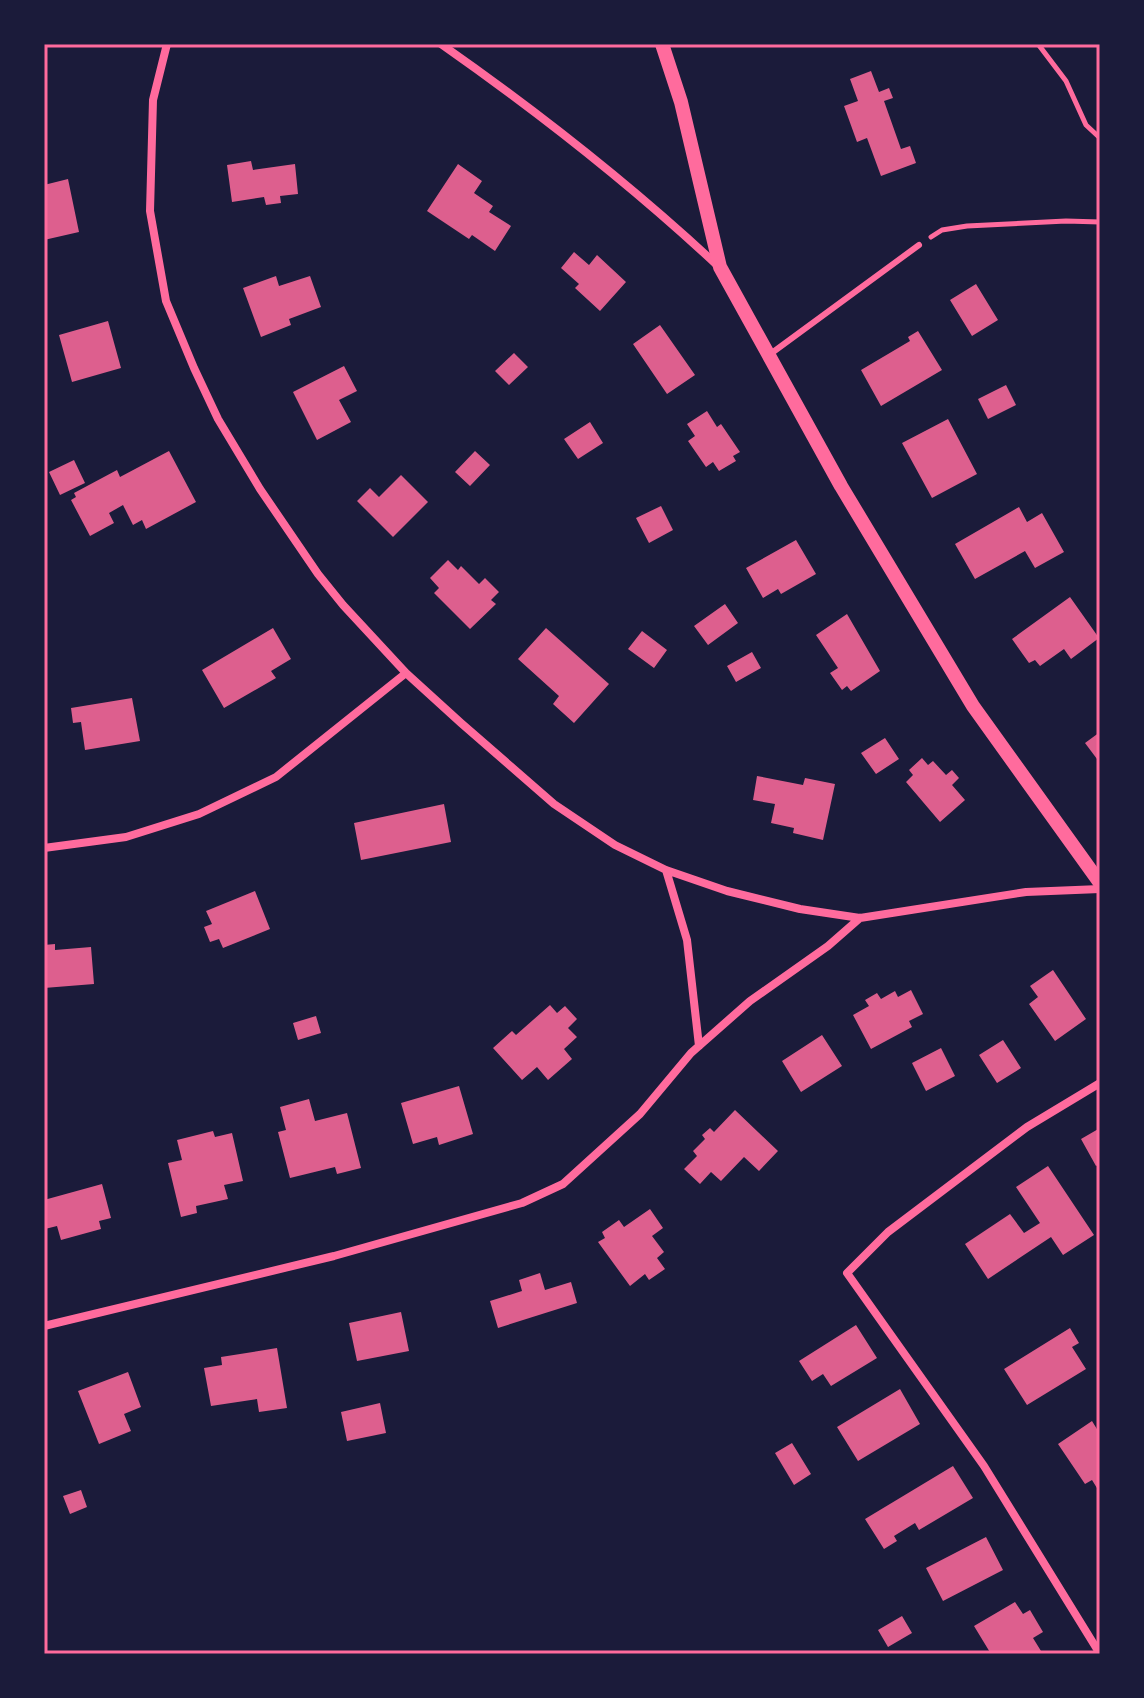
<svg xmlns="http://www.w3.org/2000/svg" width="1144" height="1698" viewBox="0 0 1144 1698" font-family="'Fira Sans',sans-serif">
<rect width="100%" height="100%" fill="#1b1b3a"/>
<path fill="#dd5f8e" d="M871,71l8,21 10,-4 4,10 -9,3 17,48 9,-3 6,17 -35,13 -14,-38 -10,4 -13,-36 14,-5 -8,-22z
M251,161l2,9 42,-6 3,30 -18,2 1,7 -15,2 -2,-8 -32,5 -5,-37z
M458,164l24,17 -8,12 19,13 -4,6 22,14 -16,25 -23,-16 -3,4 -42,-28z
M68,179l11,53 -35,8v-55z
M574,252l15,13 8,-10 29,27 -26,29 -25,-23 4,-4 -18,-16z
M276,276l3,10 31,-10 11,31 -32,12 2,6 -30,12 -18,-49z
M976,284l22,36 -26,16 -22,-36z
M108,321l13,47 -49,14 -13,-47z
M660,325l35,50 -28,19 -34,-50z
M918,331l24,39 -61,36 -20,-36 49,-29 -2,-4z
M514,353l14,14 -19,18 -14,-14z
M344,366l13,25 -18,9 12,22 -34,18 -24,-48z
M1006,385l10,20 -28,14 -10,-20z
M707,411l10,16 4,-3 19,28 -7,4 3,5 -17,10 -6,-9 -7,5 -18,-26 7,-5 -8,-12z
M948,419l29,55 -45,24 -30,-55z
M590,422l13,21 -25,16 -14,-20z
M169,451l27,51 -50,27 -4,-9 -9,5 -10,-20 -14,8 5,10 -24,13 -19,-36 5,-3 -2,-4 43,-23 3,7z
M475,451l15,14 -20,21 -15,-14z
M74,460l11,23 -25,12 -11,-23z
M401,475l27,27 -35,35 -36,-36 13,-13 9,9z
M661,506l12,24 -24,13 -13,-25z
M1019,507l8,15 15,-9 22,39 -29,16 -10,-17 -50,28 -20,-35z
M796,540l20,34 -35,20 -3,-5 -15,9 -17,-30z
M448,560l10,10 3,-4 18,18 6,-6 14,14 -8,8 5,4 -26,25 -36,-36 5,-5 -9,-10z
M1070,597l29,41 -28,21 -7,-10 -24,17 -5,-6 -6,3 -17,-24z
M725,604l13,19 -30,22 -14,-19z
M847,614l33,57 -29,20 -4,-5 -5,4 -12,-17 8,-5 -22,-33z
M273,628l18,31 -20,12 5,7 -52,30 -22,-38z
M546,628l63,56 -35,39 -21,-19 6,-8 -41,-37z
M642,631l25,19 -13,18 -26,-19z
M752,652l9,16 -25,14 -9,-16z
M132,698l8,43 -55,9 -4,-28 -8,1 -2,-15z
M1100,732v31l-15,-20z
M885,738l14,21 -23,15 -15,-21z
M922,758l6,7 5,-4 13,14 6,-5 7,8 -7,7 13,15 -25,22 -34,-40 7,-7 -4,-5z
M757,776l46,9 2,-7 30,6 -12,56 -30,-7 1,-5 -23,-5 4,-19 -22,-4z
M444,804l7,38 -90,18 -7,-37z
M255,891l15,38 -47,19 -4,-9 -9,3 -6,-15 8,-3 -6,-13z
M55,944v6l36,-3 3,37 -50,4v-43z
M1053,970l33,49 -31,22 -26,-37 9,-7 -8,-11z
M911,990l12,24 -14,7 3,6 -41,22 -18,-34 16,-9 -4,-6 12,-7 4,6 14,-8 3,6z
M550,1005l7,8 8,-7 12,13 -9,9 9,9 -13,12 8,10 -24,21 -11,-13 -15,13 -29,-32 19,-17 4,4z
M316,1016l5,17 -23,7 -5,-17z
M822,1035l20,31 -41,26 -19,-31z
M1003,1040l18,28 -24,15 -18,-28z
M941,1048l14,28 -29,15 -14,-28z
M459,1086l14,48 -34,11 -2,-8 -24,7 -12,-41z
M309,1099l6,22 32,-8 14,55 -24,6 -2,-7 -45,11 -12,-46 8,-2 -6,-23z
M735,1110l43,41 -19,20 -15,-14 -23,24 -10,-9 -11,12 -16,-15 13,-13 -4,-5 12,-12 -3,-4 8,-7 4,4z
M1100,1128v36l-4,2 -15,-27z
M213,1131l2,6 17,-4 11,48 -19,4 4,14 -32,7 1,7 -16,4 -13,-54 14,-3 -5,-20z
M1048,1166l46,69 -31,20 -12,-18 -63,42 -23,-35 45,-30 14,19 16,-10 -24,-36z
M102,1184l9,34 -12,3 2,8 -40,11 -4,-14 -12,3 -1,-29z
M650,1209l13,19 -11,8 12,16 -7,6 8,11 -16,11 -4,-6 -15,12 -32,-44 7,-4 -3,-6 17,-12 5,7z
M540,1273l5,17 26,-8 6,21 -79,25 -8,-27 32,-10 -3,-11z
M401,1312l8,39 -52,10 -8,-38z
M856,1325l21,33 -46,28 -8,-12 -11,7 -13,-20z
M1070,1328l9,15 -7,4 14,22 -59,36 -23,-36z
M277,1348l10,60 -28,4 -2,-13 -46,7 -7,-38 18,-3 -1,-8z
M128,1372l13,35 -17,7 7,17 -32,13 -21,-53z
M900,1389l20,35 -62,37 -21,-34z
M380,1403l6,30 -39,8 -6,-29z
M1092,1421l8,13v59l-8,-13 -7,4 -27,-40z
M792,1443l19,31 -17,11 -19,-32z
M953,1466l20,32 -54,32 -4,-7 -21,13 3,5 -13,8 -19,-30z
M81,1490l6,17 -17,7 -7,-18z
M986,1537l17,33 -60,31 -17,-33z
M1015,1602l8,12 7,-4 13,22 -10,6 8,13 -4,3h-46l-17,-28z
M902,1616l10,17 -24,14 -10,-17z"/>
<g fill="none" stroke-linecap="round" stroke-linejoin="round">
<path stroke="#ff6b9d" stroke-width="5" d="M1038,44l28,37 20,44 14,13
M931,237l11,-7 25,-4 99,-5 34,1"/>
<path stroke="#ff6b9d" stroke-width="6" d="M769,355l150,-110"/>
<path stroke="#ff6b9d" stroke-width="8" d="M167,44l-14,56 -3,111 16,90 28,67 24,51 42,70 58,85 25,31 63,68 55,50 93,81 61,41 51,25 61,21 73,18 60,9 166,-26 74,-3
M441,44c97,68 190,141 277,222
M44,848l82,-11 73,-23 77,-37 130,-104
M666,870l21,70 12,106
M44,1326l290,-70 188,-53 41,-19 77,-70 51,-61 59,-52 78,-55 32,-28
M1100,1654l-116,-188 -137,-193 41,-41 139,-105 73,-44"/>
<path stroke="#ff6b9d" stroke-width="14" d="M662,44l19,58 39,165 121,219 132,220 127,177"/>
</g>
<rect width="1144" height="1698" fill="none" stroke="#1b1b3a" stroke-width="92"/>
<rect x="46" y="46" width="1052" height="1606" fill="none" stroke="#ff6b9d" stroke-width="3"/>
</svg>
